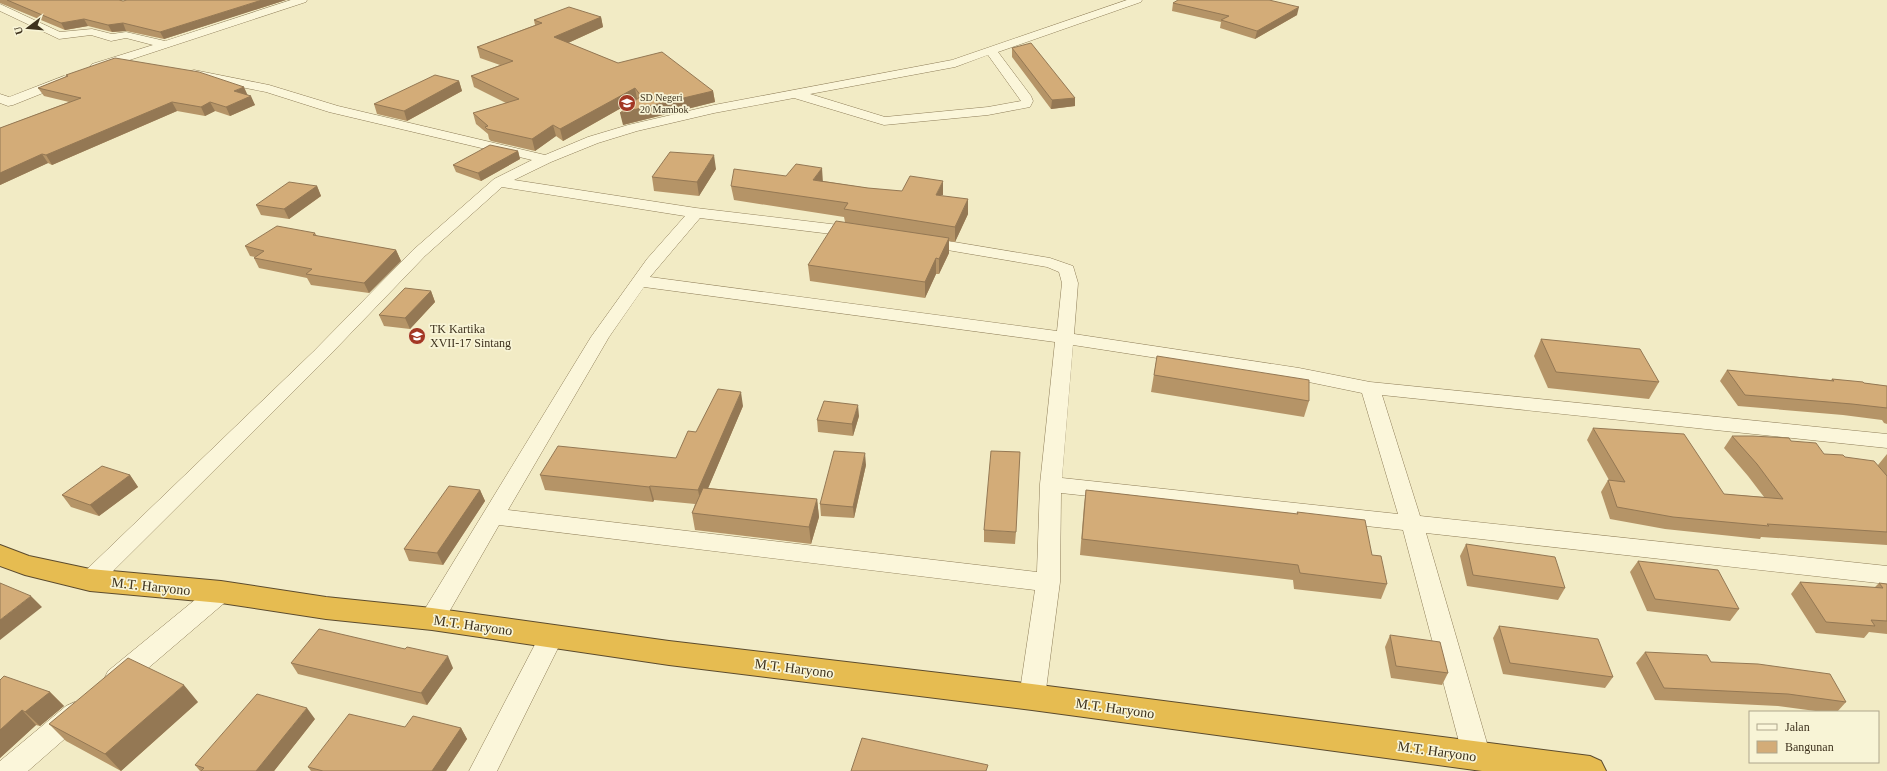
<svg xmlns="http://www.w3.org/2000/svg" width="1887" height="771" viewBox="0 0 1887 771" font-family="Georgia,serif">
<rect width="100%" height="100%" fill="#f2ebc5"/>
<g fill="none" stroke-linecap="round" stroke-linejoin="round">
<g stroke="#8f7e59" stroke-width="1">
<path id="street" d="M291,0h16l-1,2 -210,69 -4,-1 -2,-3 2,-3 61,-19 -27,-7 -15,3 -20,-6 -32,4 -59,-28v-7l60,28 32,-3 20,5 14,-2 39,9z
M1127,0h15l-1,2 -143,50 33,44 2,5 -3,6 -42,8 -104,10 -90,-27 -80,15 -77,18 -39,12 -47,19 -37,18 182,28 160,19 6,2 2,3 -2,3 -6,2 -156,-19 -50,59 407,54 5,-48 -3,-11 -12,-5 -129,-22 -2,-3 2,-3 6,-2 126,21 23,8 5,17 -4,51 225,34 71,14 517,52v14l-505,-53 38,121 467,50v18l-461,-51 65,224 -4,9 -10,3 -10,-3 -4,-9 -60,-227 -342,-37 -1,89 -15,115 -4,8 -9,3 -9,-3 -4,-8 16,-107 -536,-65 -58,101 -9,3 -9,-3 -3,-7 3,-7 168,-275 56,-78 38,-43 -183,-29 -77,69 -99,103 -228,227 -8,3 -8,-3 -4,-6 4,-6 232,-223 99,-101 81,-71 38,-19 -203,-48 -63,-20 -76,-15 -2,-3 2,-3 4,-1 75,15 69,21 207,49 43,-18 40,-12 86,-20 238,-45zM988,55l33,46 -33,6 -103,10 -75,-23 145,-27zM644,287l411,55 -15,142 -3,88 -529,-62 101,-173zM1073,345l226,35 63,13 36,121 -336,-36z
M64,76l4,1 2,3 -2,3 -55,22 -5,1 -8,-3v-9l9,3z
M221,583l8,2 4,7 -4,7 -103,88 -9,3 -9,-3 -4,-8 4,-8 105,-86z
M552,626l9,3 3,7 -67,135h-28l74,-142z
M75,702l9,4 4,8 -4,8 -56,49h-28v-10l66,-55z"/>
</g>
<g stroke="#5c4b2e" stroke-width="2">
<path id="highway" d="M0,545l29,11 61,13 131,12 105,16 106,11 237,33 363,43 558,72 11,5 5,10h-124l-450,-61 -363,-45 -237,-35 -106,-11 -105,-16 -131,-12 -65,-16 -25,-9z"/>
</g>
<use href="#street" fill="#fbf6da" fill-rule="evenodd"/>
<use href="#highway" fill="#e6bc51" fill-rule="evenodd"/>
</g>
<path fill="#b59467" d="M0,0h119l4,1 163,-1 -122,39 -38,-8 -14,1 -24,-6 -23,4 -65,-27z
M1173,3l124,12 -42,24 -35,-11 1,-6 -49,-11z
M601,17l2,10 -35,16 50,20 95,28 2,11 -92,23 14,-26 -74,42 -7,-5 -21,15 -44,-10 -2,-2 -1,-5 -12,-10 -3,-11 33,-10 -32,-16 -3,-11 29,-11 -20,-7 -3,-11 58,-22 -1,-5z
M1012,48l63,50v8l-24,3 -39,-52z
M66,75l182,21 7,9 -25,11 -15,-5 -10,5 -28,-5 -125,54 -4,-2 -48,22v-57l69,-26 -25,-6 -6,-8 29,-12z
M459,81l3,10 -55,30 -30,-7 -3,-10z
M518,151l2,8 -39,22 -25,-9 -3,-7z
M716,169l-17,27 -45,-5 -2,-14z
M823,181l45,7 75,8 25,18 -13,28 -6,-1v12l-10,21h-3l-11,24 -115,-17 -2,-16 37,-43 -1,-5 -110,-17 -3,-14z
M317,186l4,10 -32,23 -28,-4 -5,-10z
M315,233l2,3 79,14 5,11 -32,32 -58,-8 -4,-7 -48,-10 -5,-10 1,-1 -5,-1 -5,-10z
M431,291l4,11 -25,27 -26,-3 -5,-11z
M1541,339l118,43 -10,17 -101,-11 -14,-32z
M1157,356l152,45 -5,16 -153,-25z
M1727,370l104,10 1,-1 55,7v38l-3,-1 -2,-3 -39,-5 -105,-9 -18,-25z
M743,406l-35,82 109,11 2,18 -8,27 -116,-14 -3,-17 3,-9 -41,-4 -1,2 -108,-12 -5,-15 136,-17 20,-26z
M859,416l-6,20 -35,-4 -1,-12z
M1593,428l131,66 40,3 -16,-21 -24,-28 8,-12 59,5 33,13 21,3 33,9v-1l9,-11v91l-126,-8 -1,2 -95,-10 -55,-10 -9,-27 7,-12h1l-22,-40z
M866,465l-12,53 -33,-2 -1,-12z
M130,475l8,12 -39,29 -28,-9 -9,-12z
M480,490l5,11 -42,64 -34,-4 -5,-12z
M1086,490l211,24v-2l75,43 15,29 -6,15 -87,-10 -1,-9 -213,-25 4,-50z
M984,530l32,2 -1,12 -31,-2z
M1466,544l99,44 -7,12 -91,-14 -7,-30z
M1638,561l101,48 -9,12 -83,-10 -17,-39z
M1800,582l74,6 5,-5 8,1v50l-18,-2 -5,6 -48,-5 -25,-39z
M1499,626l114,51 -8,11 -102,-14 -10,-36z
M1390,635l58,38 -6,12 -51,-7 -6,-31z
M1645,652l66,10 135,40 -9,10h-14l-45,-6 -123,-6 -19,-37z
M291,663l162,5 -26,37 -129,-31z
M0,680l50,12 14,14 -24,20 -4,-1 -36,33z
M198,702l-77,69 -55,-30 -17,-17z
M315,719l-41,52h-74l-5,-6z
M405,727l56,1 6,11 -21,32h-135l-3,-4z"/>
<path fill="#947854" d="M262,0h24l-122,39 -4,-7z
M1299,7l-2,8 -42,24 2,-8z
M601,17l2,10 -46,21 -3,-11z
M84,19l4,7 -23,4 -4,-7z
M123,23l3,8 -14,1 -4,-7z
M459,81l3,10 -55,30 -3,-10z
M244,87l4,9 -14,-5z
M635,88l2,11 -74,42 -3,-12z
M713,91l2,11 -92,23 -3,-12z
M251,96l4,9 -25,11 -4,-9z
M1075,98v8l-24,3 1,-9z
M172,102l5,9 -125,54 -6,-10z
M210,102l5,9 -10,5 -4,-9z
M553,125l3,11 -21,15 -3,-12z
M518,151l2,8 -39,22 -3,-8z
M42,154l6,9 -48,22v-12z
M714,155l2,14 -17,27 -2,-14z
M822,168l1,15 -10,-3z
M943,181v14h-7z
M317,186l4,10 -32,23 -5,-10z
M968,199v15l-13,28v-15z
M949,238v15l-10,21v-15z
M396,250l5,11 -32,32 -5,-10z
M936,258v16l-11,24v-16z
M431,291l4,11 -25,27 -5,-11z
M741,392l2,14 -42,99 -3,-15z
M858,405l1,11 -6,20 -1,-12z
M865,453l1,12 -12,53 -1,-11z
M130,475l8,12 -39,29 -9,-11z
M650,486l4,14 -1,2 -4,-15z
M480,490l5,11 -42,64 -6,-12z
M817,499l2,18 -8,27 -2,-17z
M31,596l11,11 -42,33v-20z
M448,656l5,12 -26,37 -6,-12z
M184,685l14,17 -77,69 -16,-17z
M50,692l14,14 -24,20 -15,-14z
M307,708l8,11 -41,52h-18z
M22,710l14,15 -36,33v-28z
M461,728l6,11 -21,32h-14z"/>
<path fill="#d3ac78" stroke="#947854" d="M7,0h112l4,1 4,-1h135l-102,32 -37,-9 -15,2 -24,-6 -23,4z
M1178,0h91l30,7 -42,24 -36,-11 8,-4 -56,-13z
M569,7l32,10 -47,20 64,26 44,-11 51,39 -93,22 21,-17 -6,-8 -75,41 -7,-4 -21,14 -45,-10 -2,-2 3,-1 -15,-13 46,-14 -48,-23 42,-15 -36,-14 65,-24 -8,-3z
M1031,43l44,55 -23,2 -40,-52z
M115,58l84,14 45,15 -10,4 17,5 -25,11 -16,-5 -9,5 -29,-5 -126,53 -4,-1 -42,19v-45l81,-30 -43,-10 30,-12 -2,-1z
M435,75l24,6 -55,30 -30,-7z
M490,145l28,6 -40,22 -25,-8z
M670,152l44,3 -17,27 -45,-5z
M796,164l26,4 -9,12 55,8 34,3 8,-15 33,5 -7,14 32,4 -13,28 -111,-18 4,-6 -117,-17 3,-17 52,7z
M289,182l28,4 -33,23 -28,-4z
M836,221l113,17 -10,21 -3,-1 -11,24 -117,-17z
M277,226l38,7 -2,2 83,15 -32,33 -58,-9 6,-5 -58,-11 10,-7 -19,-5z
M405,288l26,3 -26,27 -26,-3z
M1541,339l99,10 19,33 -103,-10z
M1157,356l152,24v21l-155,-26z
M1727,370l107,11 -2,-2 31,3 1,1 23,3v22l-35,-4 -107,-9z
M718,389l23,3 -43,98 -48,-4 -1,1 -109,-12 18,-29 118,12 12,-27 8,1z
M824,401l34,4 -6,19 -35,-4z
M1593,428l91,6 40,60 59,5 -26,-35 -25,-28h20l37,2 2,3 25,2 8,11 19,1 2,2 29,4 13,15v56l-120,-8 2,2 -96,-9 -56,-10 -9,-27 17,2z
M834,451l31,2 -12,54 -33,-3z
M991,451l29,1 -4,80 -32,-2z
M102,466l28,9 -40,30 -28,-10z
M449,486l31,4 -43,63 -33,-4z
M703,488l114,11 -8,28 -117,-14z
M1086,490l212,24 -1,-2 68,8 7,35 9,1 6,28 -87,-11 -2,-8 -216,-26z
M1466,544l89,13 10,31 -92,-13z
M1638,561l80,9 21,39 -84,-10z
M1800,582l83,6 -4,-5 8,1v37l-16,-1 4,6 -49,-4z
M0,583l31,13 -31,24z
M1499,626l99,13 15,38 -103,-14z
M319,629l86,20 2,-2 41,9 -27,37 -130,-30z
M1390,635l50,7 8,31 -52,-7z
M1645,652l62,3 4,7 47,2 72,10 16,28 -58,-8 -124,-6z
M128,658l56,27 -79,69 -56,-30z
M4,676l46,16 -25,20 -3,-2 -22,20v-50z
M257,694l50,14 -51,63h-55l3,-3 -9,-3z
M349,714l56,13 8,-11 48,12 -29,43h-109l-15,-4z
M862,738l126,27 -2,6h-135z"/>
<defs>
<g id="school-disc" transform="scale(0.9)"><circle r="9.5" fill="#a33724" stroke="#f8f4d6"/><path d="M0-5L7-2L0 1L-7-2ZM-4 1L0 2.5L4 1V4Q0 6-4 4Z" fill="#fff"/></g>
</defs>
<g fill-rule="evenodd">
<use href="#school-disc" x="627" y="103"/>
<use href="#school-disc" x="417" y="336"/>
</g>
<g text-anchor="middle" stroke-width="3.5" stroke-linejoin="round" paint-order="stroke">
<g font-size="10" fill="#3e321e" stroke="#f8f4d6" text-anchor="start">
<text x="640" y="101">SD Negeri<tspan x="640" dy="12">20 Mambok</tspan></text>
</g>
<g font-size="12" fill="#3e321e" stroke="#f8f4d6" text-anchor="start">
<text x="430" y="333">TK Kartika<tspan x="430" dy="14">XVII-17 Sintang</tspan></text>
</g>
<g font-size="14" fill="#3e321e" stroke="#f8f4d6">
<text transform="translate(151 586) rotate(6)" y="5">M.T. Haryono</text>
<text transform="translate(473 625) rotate(8)" y="5">M.T. Haryono</text>
<text transform="translate(794 668) rotate(7)" y="5">M.T. Haryono</text>
<text transform="translate(1115 708) rotate(8)" y="5">M.T. Haryono</text>
<text transform="translate(1437 751) rotate(8)" y="5">M.T. Haryono</text>
</g>
</g>
<rect x="1749" y="711" width="130" height="52" fill="#f8f4d6" stroke="#aea68c"/>
<rect x="1757" y="724" width="20" height="6" fill="#fbf6da" stroke="#aea68c"/>
<text x="1785" y="731" font-size="12" fill="#3e321e">Jalan</text>
<rect x="1757" y="741" width="20" height="12" fill="#d3ac78" stroke="#aea68c"/>
<text x="1785" y="751" font-size="12" fill="#3e321e">Bangunan</text>
<g transform="translate(28 28) rotate(254)" stroke="#f8f4d6" stroke-width="3" paint-order="stroke">
<path d="M0-3L7 15L0 10L-7 15Z" fill="#3e321e"/>
<text y="-6" font-size="11" font-weight="bold" text-anchor="middle" fill="#3e321e">U</text>
</g>
</svg>
